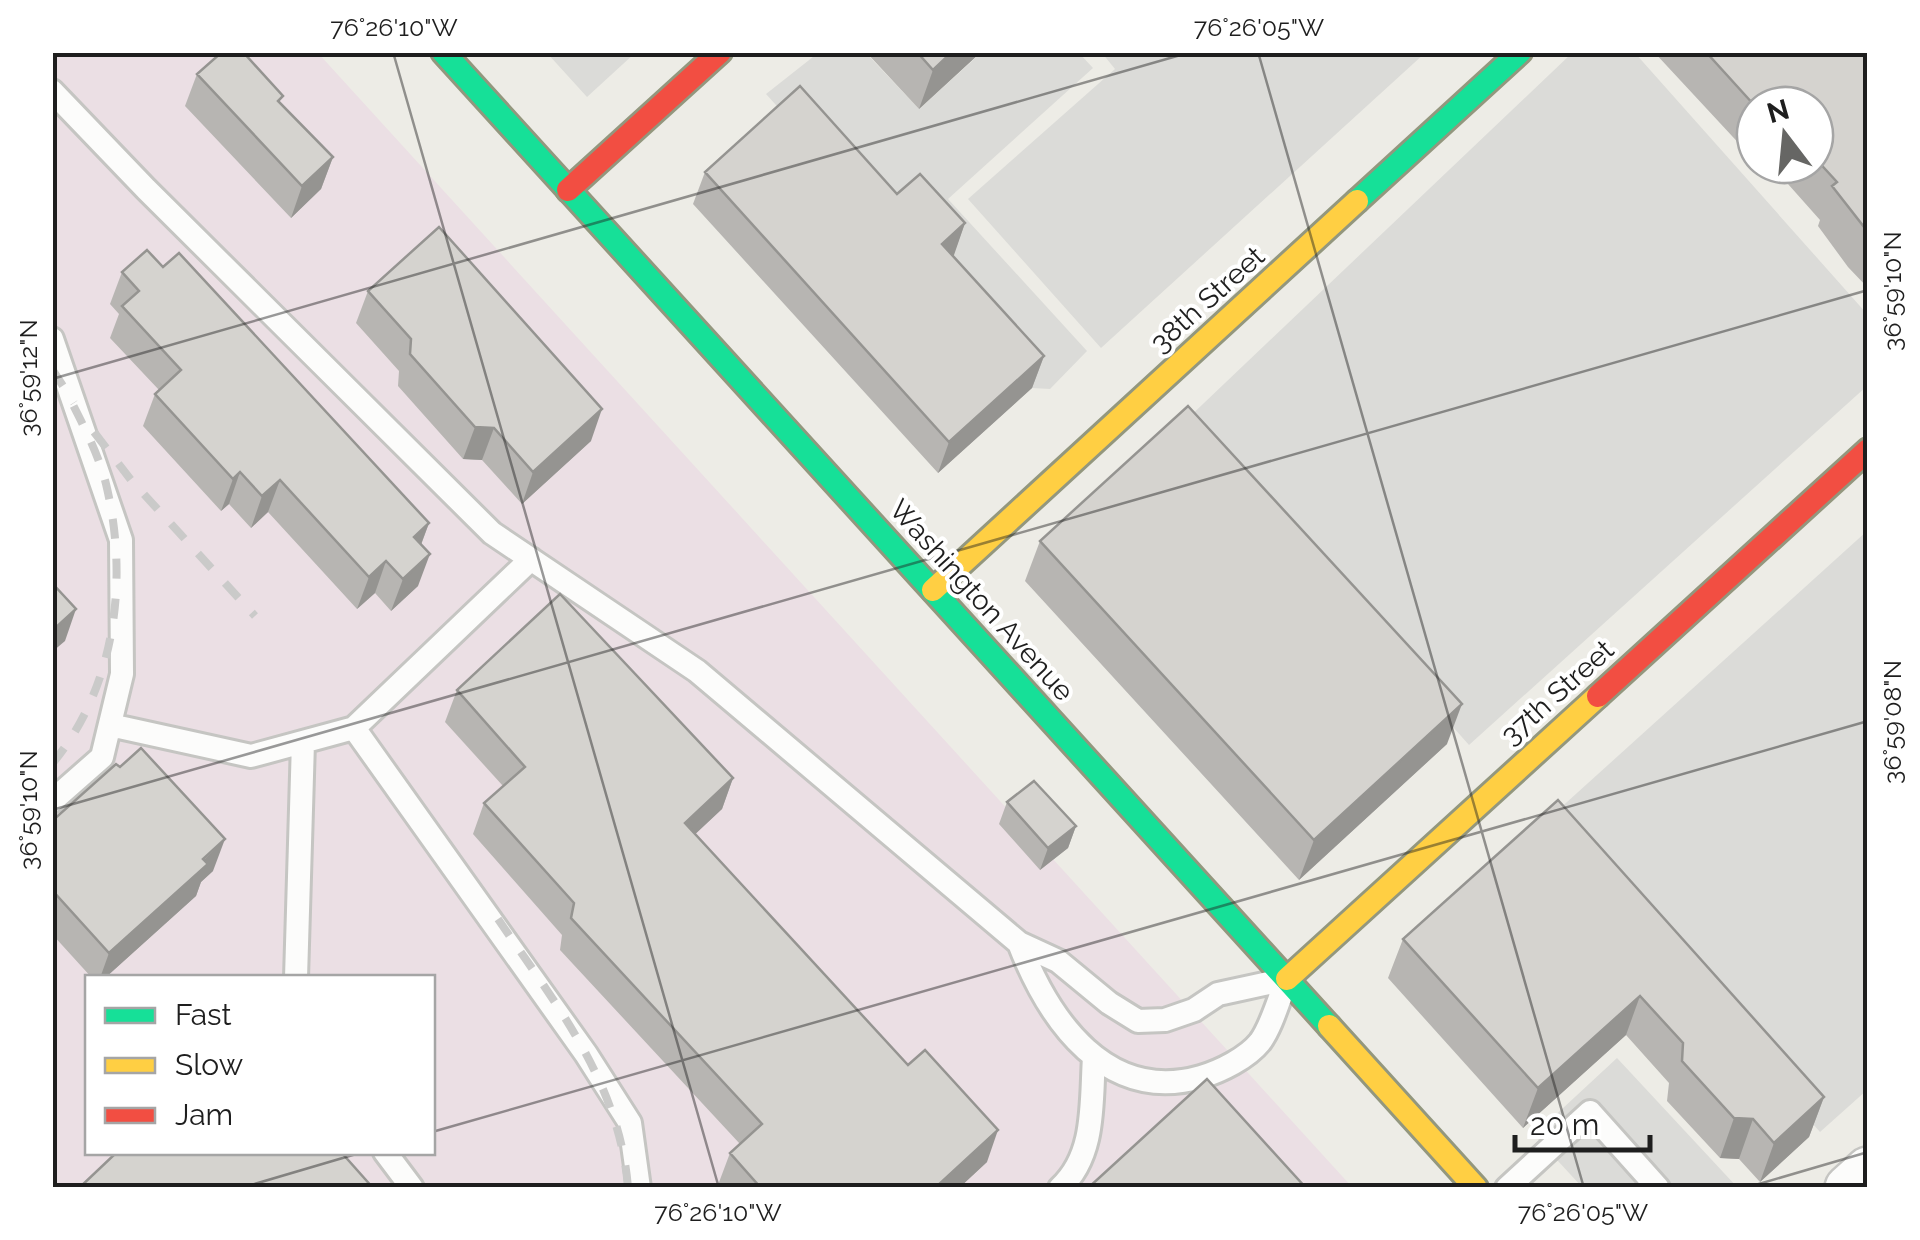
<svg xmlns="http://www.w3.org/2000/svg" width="1920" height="1240" viewBox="0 0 1920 1240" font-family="Raleway,sans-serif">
<rect width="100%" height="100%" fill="#edece6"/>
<path fill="#ebdfe4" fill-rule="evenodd" d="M52,53h266l1034,1134h-1299zM88,978h344v174h-344z"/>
<path fill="#dbdbd8" d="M547,53h88l-48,44z
M818,53h48l53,56 62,-56h98l14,15 -145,131 139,152 -37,38 -18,-1 -266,-294z
M1102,53h323l-324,295 -133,-149 147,-130z
M1572,53h63l232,261v72l-398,359 -286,-322z
M1867,531v559l-47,42 -274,-311z
M1617,1058l120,129h-155l-48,-52z"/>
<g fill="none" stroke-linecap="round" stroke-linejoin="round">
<g stroke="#c5c5c2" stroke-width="28">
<path id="lane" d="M52,91l94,98 346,344 205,138 322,272
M52,339l69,201 1,134 -20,83 -50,44
M110,725l141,31 103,-28 177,-169
M354,728l232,326 44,69 9,65
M1019,943l39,18 51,42 29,18 27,-1 29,-10 24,-16 69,-15c-8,19 -15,47 -27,63 -13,16 -39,29 -59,35 -94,27 -152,-56 -182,-134z
M296,978l7,-236
M385,1152l27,36
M1060,1188c36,-33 31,-86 34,-131
M1507,1188l83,-76 68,76"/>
</g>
<g stroke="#c5c5c2" stroke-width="50">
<path id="street" d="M1848,1188l20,-18"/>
</g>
<g stroke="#93977e" stroke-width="28">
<path id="fast" d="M443,52l886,974
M1357,201l163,-149"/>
</g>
<g stroke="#93977e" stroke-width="28">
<path id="slow" d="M933,590l424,-389
M1287,979l311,-283
M1329,1026l147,162"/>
</g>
<g stroke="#93977e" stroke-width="28">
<path id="jam" d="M568,190l152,-138
M1598,696l270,-246"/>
</g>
<use href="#lane" stroke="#fcfcfb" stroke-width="22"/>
<use href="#street" stroke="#fcfcfb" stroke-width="45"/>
<use href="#fast" stroke="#16e098" stroke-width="22"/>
<use href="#slow" stroke="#ffcf43" stroke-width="22"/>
<use href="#jam" stroke="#f24e42" stroke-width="22"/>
<path stroke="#cacac9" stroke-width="8" stroke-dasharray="20 20" stroke-linecap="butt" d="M52,369l22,34
M94,432l37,48 124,136
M52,764c64,-77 77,-185 54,-280 -8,-32 -25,-63 -40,-93
M498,919c57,84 122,164 130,269"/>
</g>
<path fill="#b7b5b2" d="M866,52h115l-62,57z
M1654,52h214v236l-20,-21 -30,-41 2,-6 -49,-55h44v-60h-60v43l-3,-4 -7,6z
M197,74l83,29 53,54 -12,32 -30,29 -106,-112z
M705,172l192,22 68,29 -12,33 91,100 -12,32 -94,85 -245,-269z
M163,267l266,256 -8,22 -3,41 -27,25 -16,-18 -18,16 -89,-97 -17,16 -22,-24 -8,7 -78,-85 12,-32 4,-4 -49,-52 9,-24 -9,-10 12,-32z
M368,291l223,150 -69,63 -40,-44 -19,-1 -65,-73 1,-15 -43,-48z
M1040,541l407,203 -148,136 -274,-299z
M457,690l276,88 -11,31 -27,25 292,328 -28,26h-238l-3,-3 12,-32 10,-9 -180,-194 2,-15 -89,-101 11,-31 19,-17 -58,-64z
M1558,800l266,297 -15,40 -49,45 -21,-23 -19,-1 -53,-57 2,-18 -43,-48 -103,93 -135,-150 15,-39z
M1007,802l69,24 -8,22 -28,22 -41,-46z
M52,821l161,50 -12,11 -5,14 -91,82h-13l-40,-44z"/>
<path fill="#959491" d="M952,52h29l-62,57 14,-39z
M1755,122v12l-3,10 -7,6z
M333,157l-12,32 -30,29 11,-32z
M965,223l-11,32 -23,21 11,-32z
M1044,356l-12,32 -94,85 11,-31z
M602,409l-11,32 -69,63 11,-32z
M475,427l19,1 -12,32 -19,-1z
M240,472l-11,32 -8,7 12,-32z
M280,480l-12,32 -17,16 11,-32z
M429,523l-12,32 -3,-18z
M430,554l-12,32 -27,25 12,-32z
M386,561l-11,32 -18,16 12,-32z
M76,609l-11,32 -13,11v-21z
M1462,704l-15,40 -148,136 15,-40z
M733,778l-11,31 -49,46 12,-32z
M1076,826l-8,22 -28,22 8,-22z
M225,839l-12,32 -12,11 -5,14 -91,82h-5l9,-25z
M1640,996l-14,39 -103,93 15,-40z
M1824,1097l-15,40 -49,45 14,-39z
M1734,1118l19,1 -14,40 -19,-1z
M998,1130l-11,32 -28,26h-24z"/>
<path fill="#d5d3cf" stroke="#959491" stroke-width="2.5" d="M222,52h21l40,44 -5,5 55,56 -31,29 -105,-112z
M917,52h35l-19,18z
M1706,52h162v180l-36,-46 5,-4 -22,-24v-53l-49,-1 -11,2z
M800,86l97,108 23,-20 45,49 -23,21 102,112 -95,86 -244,-270z
M439,227l163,182 -69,63 -39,-44 -19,-1 -65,-73 1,-15 -43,-48z
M147,250l16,17 16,-14 250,270 -15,14 16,17 -27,25 -17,-18 -17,16 -89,-97 -18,16 -22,-24 -7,7 -78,-85 26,-24 -59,-64 17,-15 -17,-19z
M1188,406l274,298 -148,136 -274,-299z
M52,583l24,26 -24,22z
M560,594l173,184 -48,45 223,242 17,-15 73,80 -63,58h-174l-31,-35 32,-29 -191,-206 3,-15 -90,-100 41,-36 -68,-77z
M141,748l84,91 -22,20 5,5 -99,89 -57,-63v-69l64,-57 4,3z
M1034,781l42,45 -28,22 -41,-46z
M1558,800l266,297 -50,46 -21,-24 -19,-1 -52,-57 1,-18 -43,-47 -102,92 -135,-149z
M1207,1079l99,109h-218z
M117,1152h224l32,36h-294z"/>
<path fill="none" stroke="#1e1e1e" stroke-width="2.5" stroke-opacity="0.45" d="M393,52l326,1136M1258,52l326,1136M52,379l1139,-327M52,810l1816,-520M432,1132l1436,-411M241,1188l122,-36M1745,1188l123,-36"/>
<g text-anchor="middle" stroke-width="8" stroke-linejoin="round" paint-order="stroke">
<g font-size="28" fill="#1e1e1e" stroke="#fff">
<text transform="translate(1207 299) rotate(-42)" y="10">38th Street</text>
<text transform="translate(982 600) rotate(48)" y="10">Washington Avenue</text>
<text transform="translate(1557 692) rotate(-42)" y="10">37th Street</text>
</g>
</g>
<rect width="1920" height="1240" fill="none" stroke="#ffffff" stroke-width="110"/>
<rect x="85" y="975" width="350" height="180" fill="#ffffff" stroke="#a5a5a5" stroke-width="2.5"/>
<rect x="105" y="1008" width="50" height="15" fill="#16e098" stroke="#a5a5a5" stroke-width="2.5"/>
<text x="175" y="1025" font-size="30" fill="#1e1e1e">Fast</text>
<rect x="105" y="1058" width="50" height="15" fill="#ffcf43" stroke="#a5a5a5" stroke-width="2.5"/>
<text x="175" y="1075" font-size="30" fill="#1e1e1e">Slow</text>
<rect x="105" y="1108" width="50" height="15" fill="#f24e42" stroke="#a5a5a5" stroke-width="2.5"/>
<text x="175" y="1125" font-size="30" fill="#1e1e1e">Jam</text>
<g transform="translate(1785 135) rotate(344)"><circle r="48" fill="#ffffff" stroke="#a5a5a5" stroke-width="2.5"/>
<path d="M0-8L18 38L0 25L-18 38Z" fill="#666664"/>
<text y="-15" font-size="28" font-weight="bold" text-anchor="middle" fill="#1e1e1e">N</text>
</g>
<path d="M1515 1135v15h135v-15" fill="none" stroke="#1e1e1e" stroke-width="5"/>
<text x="1530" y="1135" font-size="30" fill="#1e1e1e" stroke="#ffffff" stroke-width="8" paint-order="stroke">20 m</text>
<rect x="55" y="55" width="1810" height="1130" fill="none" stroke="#1e1e1e" stroke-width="4"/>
<g font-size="25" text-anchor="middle" fill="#1e1e1e">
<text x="394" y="36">76°26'10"W</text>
<text x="1259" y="36">76°26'05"W</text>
<text transform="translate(1892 291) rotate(-90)" y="9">36°59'10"N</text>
<text transform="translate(28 378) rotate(-90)" y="9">36°59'12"N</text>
<text transform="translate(1892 722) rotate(-90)" y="9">36°59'08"N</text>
<text transform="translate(28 810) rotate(-90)" y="9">36°59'10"N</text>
<text x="718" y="1221">76°26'10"W</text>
<text x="1583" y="1221">76°26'05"W</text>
</g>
</svg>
